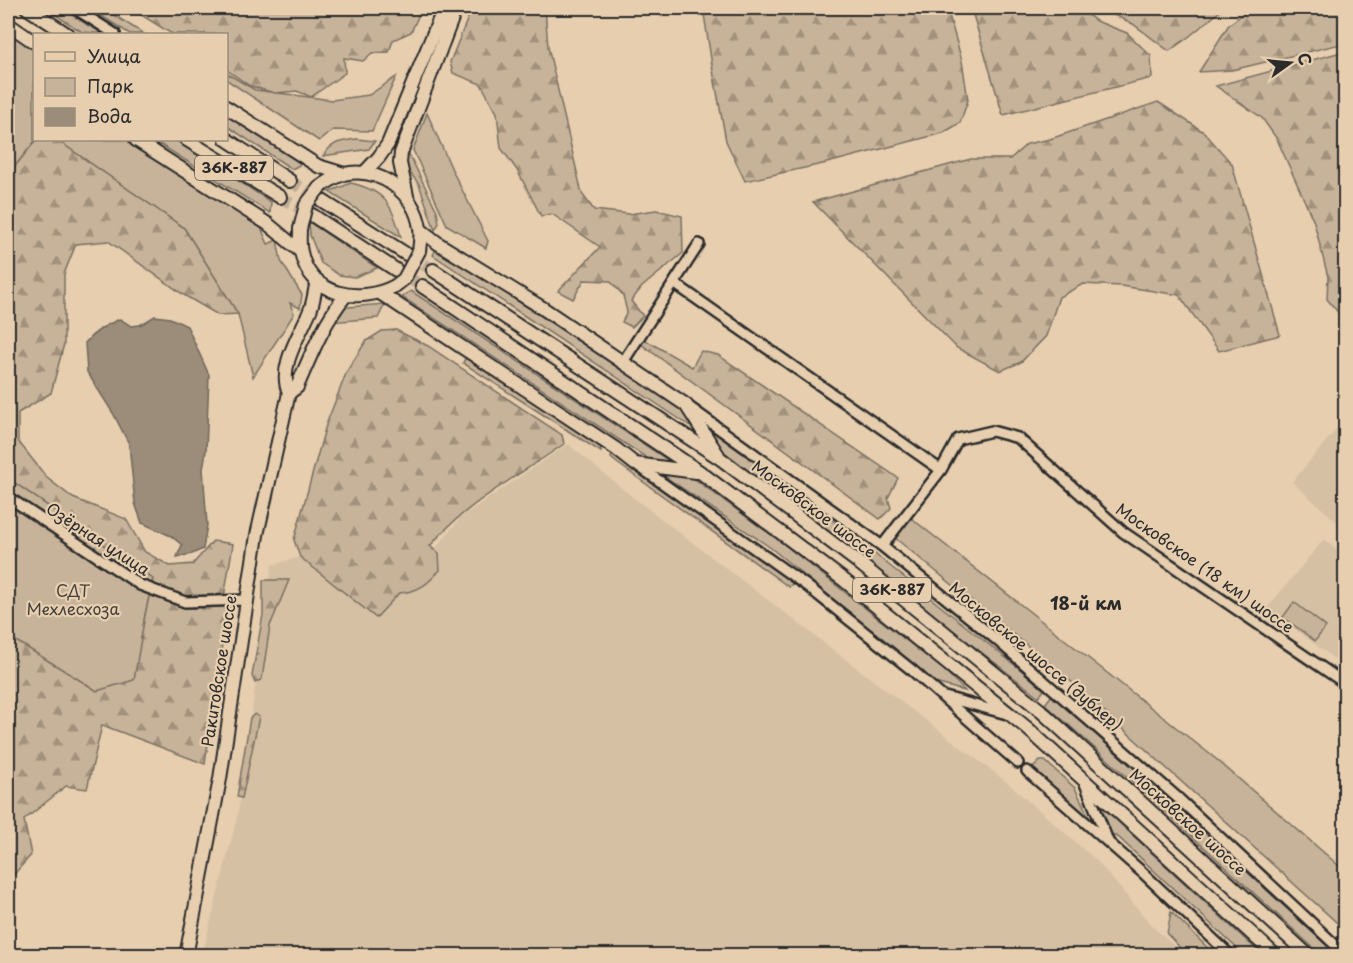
<svg xmlns="http://www.w3.org/2000/svg" width="1353" height="963" viewBox="0 0 1353 963" font-family="'Playpen Sans',sans-serif">
<defs>
<pattern id="forest-firs" width="22" height="20" patternUnits="userSpaceOnUse" patternTransform="scale(1.5)"><rect width="22" height="20" fill="#c7b399"/><path d="M5 1l3.5 6h-7zM16 11l3.5 6h-7z" fill="#a2927d"/></pattern>
</defs>
<rect width="100%" height="100%" fill="#e6ceaf"/>
<filter id="ink" filterUnits="userSpaceOnUse"><feTurbulence type="fractalNoise" baseFrequency=".0167" numOctaves="2"/><feDisplacementMap in="SourceGraphic" scale="12" xChannelSelector="R" yChannelSelector="G"/><feConvolveMatrix kernelMatrix="1 2 1 2 8 2 1 2 1" color-interpolation-filters="sRGB"/></filter>
<g filter="url(#ink)">
<path fill="#d6c0a4" d="M1345,419v110l-53,-47z
M568,444l62,51 378,288 89,78 57,67 31,27 -983,1 36,-143 34,-248 28,-8 76,60 23,-24 63,-77z
M1324,539l21,18v110l-78,-59z"/>
<path fill="#c7b399" stroke="#796f62" stroke-width="1.5" d="M45,8h17l27,18 4,-3 15,11 -26,-2z
M100,8h3l41,26h-14l-35,-22z
M8,24l26,18v98h2l-28,35z
M226,73l29,17 77,10 37,-5 27,-18 -24,54 -39,-1 -14,11 -92,-61z
M427,113l27,61 34,67 -2,7 -39,-23 -34,-75z
M226,114l75,50 -9,5 -65,-43z
M357,139l18,2 -6,8 -46,7c9,-14 18,-15 34,-17z
M57,140h79l120,76 12,28 9,-4 4,21 21,34 -2,13 -10,-5 4,11 -41,63 -15,-63 -54,-86z
M153,140h22l96,62 -1,11z
M407,150l30,61 2,12 -4,7 -16,-46 -8,-10 -11,-18z
M351,183c34,8 41,21 50,54l-72,-45z
M309,222l68,46 -22,9 -16,-2 -18,-12 -11,-28z
M437,247l245,163 14,20 -263,-175z
M411,291l266,175 -21,-2 -254,-167z
M385,304l-7,14 -48,4 5,-14z
M466,356l135,91v5l-138,-89z
M696,415l41,34 90,67 194,154 23,20 -5,7 -320,-249z
M612,454l181,129 -4,4 -172,-124 -6,-5z
M654,469l39,9 88,64 164,129 20,20 -30,-8 -164,-135z
M8,478l145,101 -8,36 -10,65 -38,11 -89,-55z
M906,514l310,245 129,112v59l-279,-253 -176,-143z
M1294,602l32,25 -11,14 -32,-24z
M1052,695l140,126 145,134h-16l-188,-173 -88,-78z
M1040,761h5l30,27 16,33 -58,-53z
M1099,804l163,151h-18l-126,-118 -7,-2z
M1171,912l44,43h-28l-20,-21z"/>
<path fill="url(#forest-firs)" stroke="#796f62" stroke-width="1.5" d="M130,8h292l-11,24 -18,8 -4,12 -17,1 -9,8 -19,-3 1,15 -34,24 -14,-6 -22,2 -25,-7 -23,-16 -1,-36h-54z
M472,8h73l3,39 34,147 12,16 35,4 27,-4 26,6 1,37 -41,34 -11,14 12,15 -11,11 -10,-5 5,-10 -4,-17 -13,-14 -26,-1 -11,19 -15,-8 42,-44 -48,-33 -11,2 -24,-46 -16,-22 -4,-35 -16,-29 -28,-11 -3,-11z
M703,8h244l15,53 6,39 -8,23 -17,10 -116,30 -82,18 -19,-40 -14,-76z
M971,8h108l17,13 31,12 24,23 1,22 -149,37z
M1100,8h124l-38,31 -17,12 -36,-27z
M1249,8h96v35l-113,27 -33,2 29,-46z
M1345,51h1l-1,270 -18,-22 1,-22 -14,-55 -37,-83 -15,-21 -46,-32z
M1158,102l46,30 28,32 48,171 -61,16 -40,-56 -58,-9 -38,-2 -24,13 -13,39 -25,26 -21,9 -43,-23 -144,-146 158,-43h39l17,-15 23,-5z
M36,140h21l127,88 54,86 -20,1 -34,-20 -76,-54 -32,3 -12,30v70l-13,49 -33,20v28l29,37 26,20 53,21 19,33 25,14 23,-2 20,-23 20,3 -9,53 2,19 -21,148 -103,-39 -15,64 -21,-3 -42,34 7,35 -23,26v-245l89,55 37,-11 11,-65 8,-36 -145,-101v-303z
M396,330l32,16 134,89 2,9c-47,33 -97,58 -134,102l9,8 1,16c-12,14 -22,22 -41,23l-23,25 -76,-61 -6,-17 32,-115 21,-54 19,-30 16,-10z
M640,337l52,30 9,-16 17,4 180,123 -10,20 3,10 -11,11 -243,-178z
M263,580h26l-19,46 -8,53 -7,4 -3,-7 11,-61z
M255,714l4,3 -17,81 -5,-1 13,-79z"/>
<path fill="#9c8d7a" stroke="#6f665a" stroke-width="1.5" d="M155,316l15,2 17,8 22,49 -3,76 -3,18 4,56 -4,24 -11,5 -15,3 5,-12 -11,-9 -29,-13 -7,-20 -6,-59 -16,-31 -26,-41 -2,-29c10,-12 21,-18 35,-24l11,7 9,-1z"/>
<g fill="none" stroke-linecap="round" stroke-linejoin="round">
<path stroke="#c1ad95" stroke-width="12" stroke-dasharray="12 6" stroke-linecap="butt" d="M290,181l31,19
M280,197l32,18
M408,255l25,15
M397,271l25,15"/>
<g stroke="#2b2b2b" stroke-width="14">
<path id="minor" d="M74,8l41,26
M674,283l267,187
M623,362l76,-118
M689,407l193,139 115,94 182,159 167,156
M637,465l170,121 106,85 105,92
M8,497l132,88 45,17 62,-2
M882,546l59,-76 17,-31 34,-8 26,7 105,94 223,152
M945,697l62,17
M1027,771l115,101 89,84
M1084,781l24,60"/>
</g>
<g stroke="#2b2b2b" stroke-width="16">
<path id="major" d="M27,8l40,26
M8,24l26,18
M226,107l92,59 26,8
M226,139l64,42
M136,140l132,84 32,27
M187,140l93,57
M364,173l15,-16 9,-13 56,-136
M319,188c8,-6 16,-11 25,-14 35,-8 71,19 76,54 1,7 0,16 -1,23
M407,196l-7,-33 1,-10 55,-145
M321,200l85,54
M312,215l84,55
M300,229c0,7 -1,16 1,23 9,45 59,52 94,34
M421,230l18,14 102,63 145,98 32,50
M433,270l288,189 138,104 181,147 269,246
M422,286l278,186 145,109 182,147 249,228
M380,293l236,156 19,15 61,8
M289,393l8,-6c14,-32 26,-64 49,-92
M186,956l34,-177 37,-244 32,-142c-12,-27 12,-59 22,-85 3,-9 4,-19 6,-28"/>
</g>
<use href="#minor" stroke="#e6ceaf" stroke-width="9"/>
<use href="#major" stroke="#e6ceaf" stroke-width="12"/>
<g stroke="#2b2b2b" stroke-width="16" stroke-linecap="butt">
<path id="major-bridge" d="M300,229l6,-24 13,-17
M395,286l9,-7 15,-28"/>
</g>
<use href="#major-bridge" stroke="#e6ceaf" stroke-width="12"/>
</g>
</g>
<g text-anchor="middle" stroke-width="4.5" stroke-linejoin="round" paint-order="stroke">
<g fill="#e6ceaf" stroke="#635c53" stroke-width="1.5">
<rect x="195" y="156" width="78" height="24" rx="4.5"/>
<rect x="853" y="578" width="78" height="24" rx="4.5"/>
</g>
<g font-size="15" font-weight="bold" fill="#2b2b2b">
<text x="234" y="173">36К-887</text>
<text x="892" y="595">36К-887</text>
</g>
<g font-size="16" fill="#2b2b2b" stroke="#e6ceaf">
<text transform="translate(814 509) rotate(37)" y="6">Московское шоссе</text>
<text transform="translate(98 539) rotate(33)" y="6">Озёрная улица</text>
<text transform="translate(1205 568) rotate(35)" y="6">Московское (18 км) шоссе</text>
<text transform="translate(1036 656) rotate(40)" y="6">Московское шоссе (дублер)</text>
<text transform="translate(219 671) rotate(-81)" y="6">Ракитовское шоссе</text>
<text transform="translate(1188 822) rotate(42)" y="6">Московское шоссе</text>
</g>
<g font-size="16" fill="#423f3c" stroke="#e6ceaf">
<text x="73" y="597">СДТ<tspan x="73" dy="18">Мехлесхоза</tspan></text>
</g>
<g font-size="18" font-weight="bold" fill="#2b2b2b" stroke="#e6ceaf">
<text x="1086" y="610">18-й км</text>
</g>
</g>
<rect width="1353" height="963" fill="none" stroke="#e6ceaf" stroke-width="30"/>
<rect x="15" y="15" width="1323" height="933" fill="none" stroke="#2b2b2b" stroke-width="2" filter="url(#ink)"/>
<rect x="33" y="33" width="195" height="108" fill="#e6ceaf" stroke="#9b8d7a" stroke-width="1.5"/>
<rect x="45" y="52" width="30" height="9" fill="#e6ceaf" stroke="#9b8d7a" stroke-width="1.5"/>
<text x="87" y="63" font-size="18" fill="#2b2b2b">Улица</text>
<rect x="45" y="78" width="30" height="18" fill="#c7b399" stroke="#9b8d7a" stroke-width="1.5"/>
<text x="87" y="93" font-size="18" fill="#2b2b2b">Парк</text>
<rect x="45" y="108" width="30" height="18" fill="#9c8d7a" stroke="#9b8d7a" stroke-width="1.5"/>
<text x="87" y="123" font-size="18" fill="#2b2b2b">Вода</text>
<g transform="translate(1290 63) rotate(75)" stroke="#e6ceaf" stroke-width="4.5" paint-order="stroke">
<path d="M0-4.5L10 22L0 15L-10 22Z" fill="#2b2b2b"/>
<text y="-9" font-size="16" font-weight="bold" text-anchor="middle" fill="#2b2b2b">С</text>
</g>
</svg>
